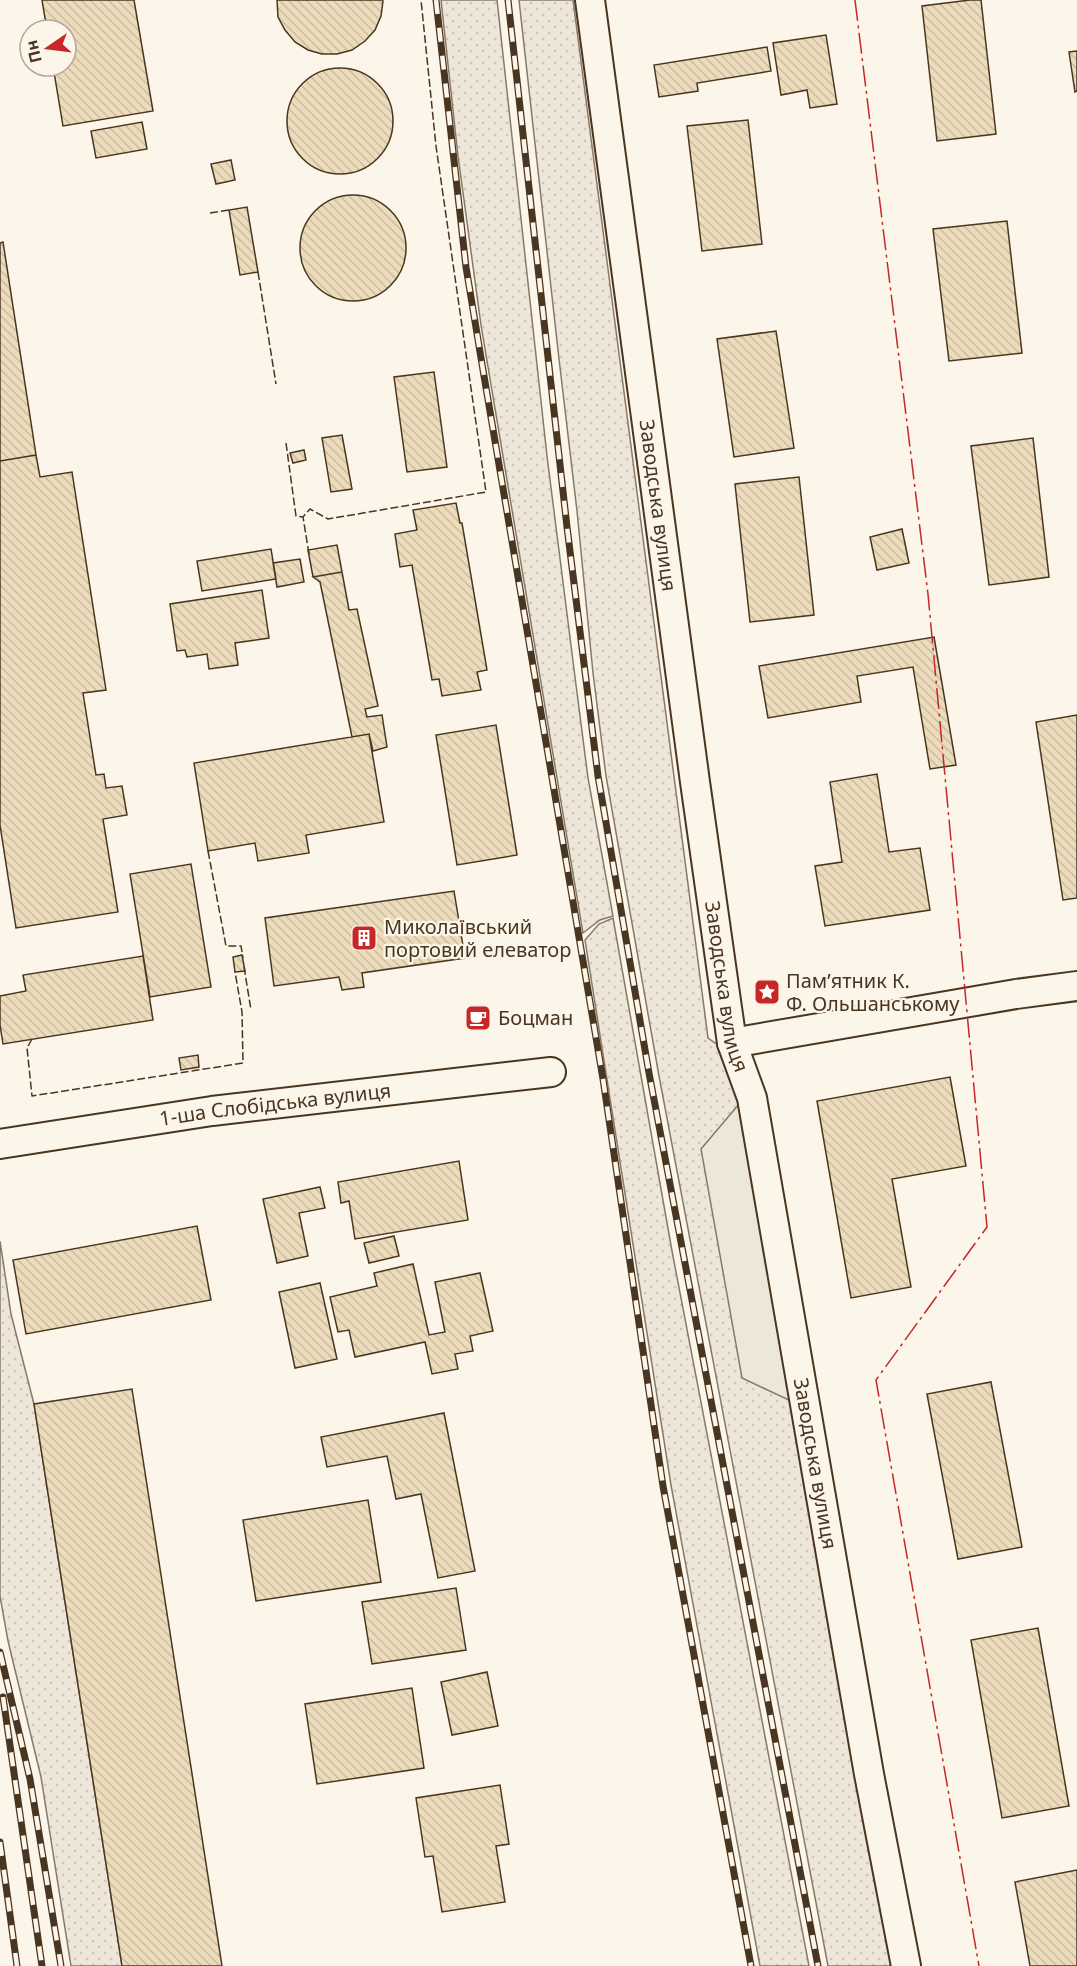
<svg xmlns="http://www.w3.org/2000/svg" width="1077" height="1966" viewBox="0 0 1077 1966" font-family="'Noto Sans',sans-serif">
<defs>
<pattern id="grass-dots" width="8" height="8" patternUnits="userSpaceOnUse" patternTransform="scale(1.5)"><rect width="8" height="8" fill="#ede6d9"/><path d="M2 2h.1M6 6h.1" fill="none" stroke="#cdc6ba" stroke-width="1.8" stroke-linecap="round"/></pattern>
<pattern id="building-back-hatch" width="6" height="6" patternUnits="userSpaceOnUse" patternTransform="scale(1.5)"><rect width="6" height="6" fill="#ecdcbc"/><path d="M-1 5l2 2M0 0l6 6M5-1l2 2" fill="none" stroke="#ccbda1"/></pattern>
</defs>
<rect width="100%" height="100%" fill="#fbf6e9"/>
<path fill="url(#grass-dots)" stroke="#887966" stroke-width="1.5" d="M441,0h56l50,456 28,221 13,101 25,138 -13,4 -17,13 -102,-608 -23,-169z
M519,0h54l135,1038 20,14 12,51 155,863h-67l-169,-890 -53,-300 -13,-103 -16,-162 -18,-152z
M613,918l59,333 137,715h-49l-89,-481 -86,-545 14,-16z
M0,1241l11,73 23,90 88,562h-51l-30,-189 -33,-136 -8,-45z"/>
<path fill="#ede7d9" stroke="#887966" stroke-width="1.5" d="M740,1103l53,299 -51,-24 -41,-229z"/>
<path fill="url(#building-back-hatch)" stroke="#4a3520" stroke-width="1.5" d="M42,0h92l19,111 -90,15 -10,-60h13v-36h-19z
M277,0h105l1,1 -2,15 -6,14 -10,11 -13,9 -15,4h-15l-14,-4 -13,-8 -10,-12 -7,-13z
M970,0h11l15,134 -59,7 -15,-135z
M826,35l11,69 -27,4 -3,-18 -26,5 -8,-52z
M767,47l4,24 -74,12 1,8 -39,6 -5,-32z
M1077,51v40l-2,1 -6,-40z
M287 121a53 53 0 1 1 106 0a53 53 0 1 1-106 0Z
M748,120l14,124 -60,7 -15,-125z
M142,122l5,27 -51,9 -5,-27z
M231,160l4,20 -19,4 -5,-20z
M300 248a53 53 0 1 1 106 0a53 53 0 1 1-106 0Z
M247,207l11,65 -18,3 -11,-65z
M1007,221l15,132 -73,8 -16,-132z
M3,242l33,213 -36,6v-218z
M776,331l18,117 -60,9 -17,-118z
M434,372l13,95 -40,5 -13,-95z
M342,435l10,54 -21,3 -9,-54z
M1033,438l16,139 -60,8 -18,-139z
M304,450l2,10 -13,3 -3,-10z
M36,455l4,22 32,-5 34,218 -23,3 13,82 8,-1 2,14 16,-2 5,29 -24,4 15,93 -102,16 -16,-103v-364z
M799,477l15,138 -64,7 -15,-138z
M456,503l4,20h2l25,147 -10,2 4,18 -39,6 -3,-17 -7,1 -20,-115 -12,2 -5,-33 22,-4 -4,-20z
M902,529l7,34 -32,7 -7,-33z
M337,545l5,27 -29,5 -5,-27z
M271,549l5,30 -74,12 -5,-30z
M300,559l4,23 -27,5 -4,-24z
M342,572l7,38 8,-1 21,97 -13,3 2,8 15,-2 5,32 -14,4 -4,-17 -17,3 -32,-155 -7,-5z
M262,590l7,48 -34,5 3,22 -29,4 -2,-15 -20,3 -2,-7 -8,1 -7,-47z
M934,637l22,128 -26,4 -17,-102 -56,9 4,26 -93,16 -9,-52z
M1077,715v183l-14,2 -27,-178z
M496,725l21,130 -60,10 -21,-130z
M369,734l15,88 -78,13 3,18 -51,8 -3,-18 -47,8 -14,-88z
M877,774l12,78 31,-4 10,62 -105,16 -10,-60 27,-4 -12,-80z
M191,864l20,123 -61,10 -20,-123z
M454,891l11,67 -103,15 2,14 -22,3 -3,-13 -65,9 -9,-68z
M242,955l3,16 -10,1 -2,-15z
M143,956l10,64 -150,24 -3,-19v-29l26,-5 -3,-16z
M198,1055l1,12 -18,3 -2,-12z
M950,1077l16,89 -74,13 19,108 -60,11 -34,-197z
M459,1161l9,59 -113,19 -6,-38 -8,2 -3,-21z
M320,1187l5,21 -26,5 9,43 -31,7 -14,-64z
M197,1226l14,74 -185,34 -13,-74z
M394,1236l5,20 -30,7 -5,-20z
M413,1264l16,71 16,-3 -10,-50 45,-9 13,58 -23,5 3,15 -18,3 3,15 -26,5 -7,-32 -70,15 -6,-27 -11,2 -8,-35 47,-11 -3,-13z
M320,1283l17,76 -42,9 -16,-76z
M991,1382l31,165 -64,12 -31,-165z
M132,1389l90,577h-100l-88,-562z
M444,1413l31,158 -37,7 -17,-84 -25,5 -9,-43 -60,11 -6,-30z
M368,1500l13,82 -125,19 -13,-81z
M456,1588l10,62 -94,14 -10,-62z
M1038,1628l31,178 -67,12 -31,-178z
M487,1672l11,54 -46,9 -11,-53z
M412,1688l12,80 -107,16 -12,-80z
M500,1785l9,59 -13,2 9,56 -63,10 -9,-56 -8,1 -9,-59z
M1077,1870v96h-47l-15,-84z"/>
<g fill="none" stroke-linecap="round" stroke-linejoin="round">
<g stroke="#4a3520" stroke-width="32">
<g id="street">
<path id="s1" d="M590,0l105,782 37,261 20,55 117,676 37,192"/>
<path d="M732,1043l284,-49 61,-8"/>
<path id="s2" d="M0,1144l212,-33 339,-39"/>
</g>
</g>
<use href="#street" stroke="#fbf6e9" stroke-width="28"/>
<g stroke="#4a3520" stroke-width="7">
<path id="rail" d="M436,0l30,267 17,103 120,709 60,407 88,480
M508,0l59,527 31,249 51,297 169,893
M0,1652l30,127 31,187
M3,1697l39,269
M0,1842l17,124"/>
</g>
<use href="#rail" stroke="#fbf6e9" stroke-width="4.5" stroke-dasharray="14" stroke-linecap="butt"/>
<path stroke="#4a3520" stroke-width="1.5" stroke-dasharray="8 3" stroke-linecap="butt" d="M210,213l19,-3
M258,272l18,112
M286,443l10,73 7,1
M309,554l-6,-37 7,-8 18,10 158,-27 -50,-346 -15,-146
M208,851l18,95h15l2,12
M244,967l7,43
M32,1039l-5,9 5,48 211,-33 -1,-51 -7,-40"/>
<path stroke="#c62828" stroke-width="1.5" stroke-dasharray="21 4.5 3 4.5" stroke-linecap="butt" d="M855,0l73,594 59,633 -111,153 103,586"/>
</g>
<defs>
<g id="building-square" transform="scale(1.35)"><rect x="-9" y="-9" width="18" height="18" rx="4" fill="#c62828" stroke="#fbf6e9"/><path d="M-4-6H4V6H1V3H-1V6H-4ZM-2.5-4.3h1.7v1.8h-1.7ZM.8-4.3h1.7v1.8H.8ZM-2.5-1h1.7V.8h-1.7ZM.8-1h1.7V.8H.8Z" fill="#fff"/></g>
<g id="sight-square" transform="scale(1.35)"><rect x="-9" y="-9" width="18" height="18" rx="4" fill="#c62828" stroke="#fbf6e9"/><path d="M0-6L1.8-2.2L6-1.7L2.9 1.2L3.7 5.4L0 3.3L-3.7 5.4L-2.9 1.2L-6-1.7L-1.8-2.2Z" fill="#fff"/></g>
<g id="cafe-square" transform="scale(1.35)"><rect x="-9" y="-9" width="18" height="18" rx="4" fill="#c62828" stroke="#fbf6e9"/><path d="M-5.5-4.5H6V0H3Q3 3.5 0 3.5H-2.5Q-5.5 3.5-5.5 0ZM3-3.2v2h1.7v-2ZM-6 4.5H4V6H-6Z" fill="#fff"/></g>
</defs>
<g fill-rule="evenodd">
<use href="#building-square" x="364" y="938"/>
<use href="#sight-square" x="767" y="992"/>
<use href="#cafe-square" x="478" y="1018"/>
</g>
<g text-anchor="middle" stroke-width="4.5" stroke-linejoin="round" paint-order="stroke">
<g font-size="20" fill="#4a3520" stroke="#fbf6e9">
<text dy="7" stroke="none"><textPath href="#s1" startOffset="510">Заводська вулиця</textPath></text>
<text dy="7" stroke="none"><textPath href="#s1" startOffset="996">Заводська вулиця</textPath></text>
<text dy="7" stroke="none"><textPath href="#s2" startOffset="278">1-ша Слобідська вулиця</textPath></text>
<text dy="7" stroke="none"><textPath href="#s1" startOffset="1482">Заводська вулиця</textPath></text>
</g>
<g font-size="20" fill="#4a3520" stroke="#fbf6e9" text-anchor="start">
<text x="384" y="934">Миколаївський<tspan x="384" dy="23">портовий елеватор</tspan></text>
<text x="786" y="988">Пам’ятник К.<tspan x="786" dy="23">Ф. Ольшанському</tspan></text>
<text x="498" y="1025">Боцман</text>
</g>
</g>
<g transform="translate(48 48) rotate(256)"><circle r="28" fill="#fbf6e9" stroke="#b4a999" stroke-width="1.5"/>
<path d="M0-4.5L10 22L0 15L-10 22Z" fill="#c62828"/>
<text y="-9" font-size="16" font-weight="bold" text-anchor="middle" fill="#4a3520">Пн</text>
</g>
</svg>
